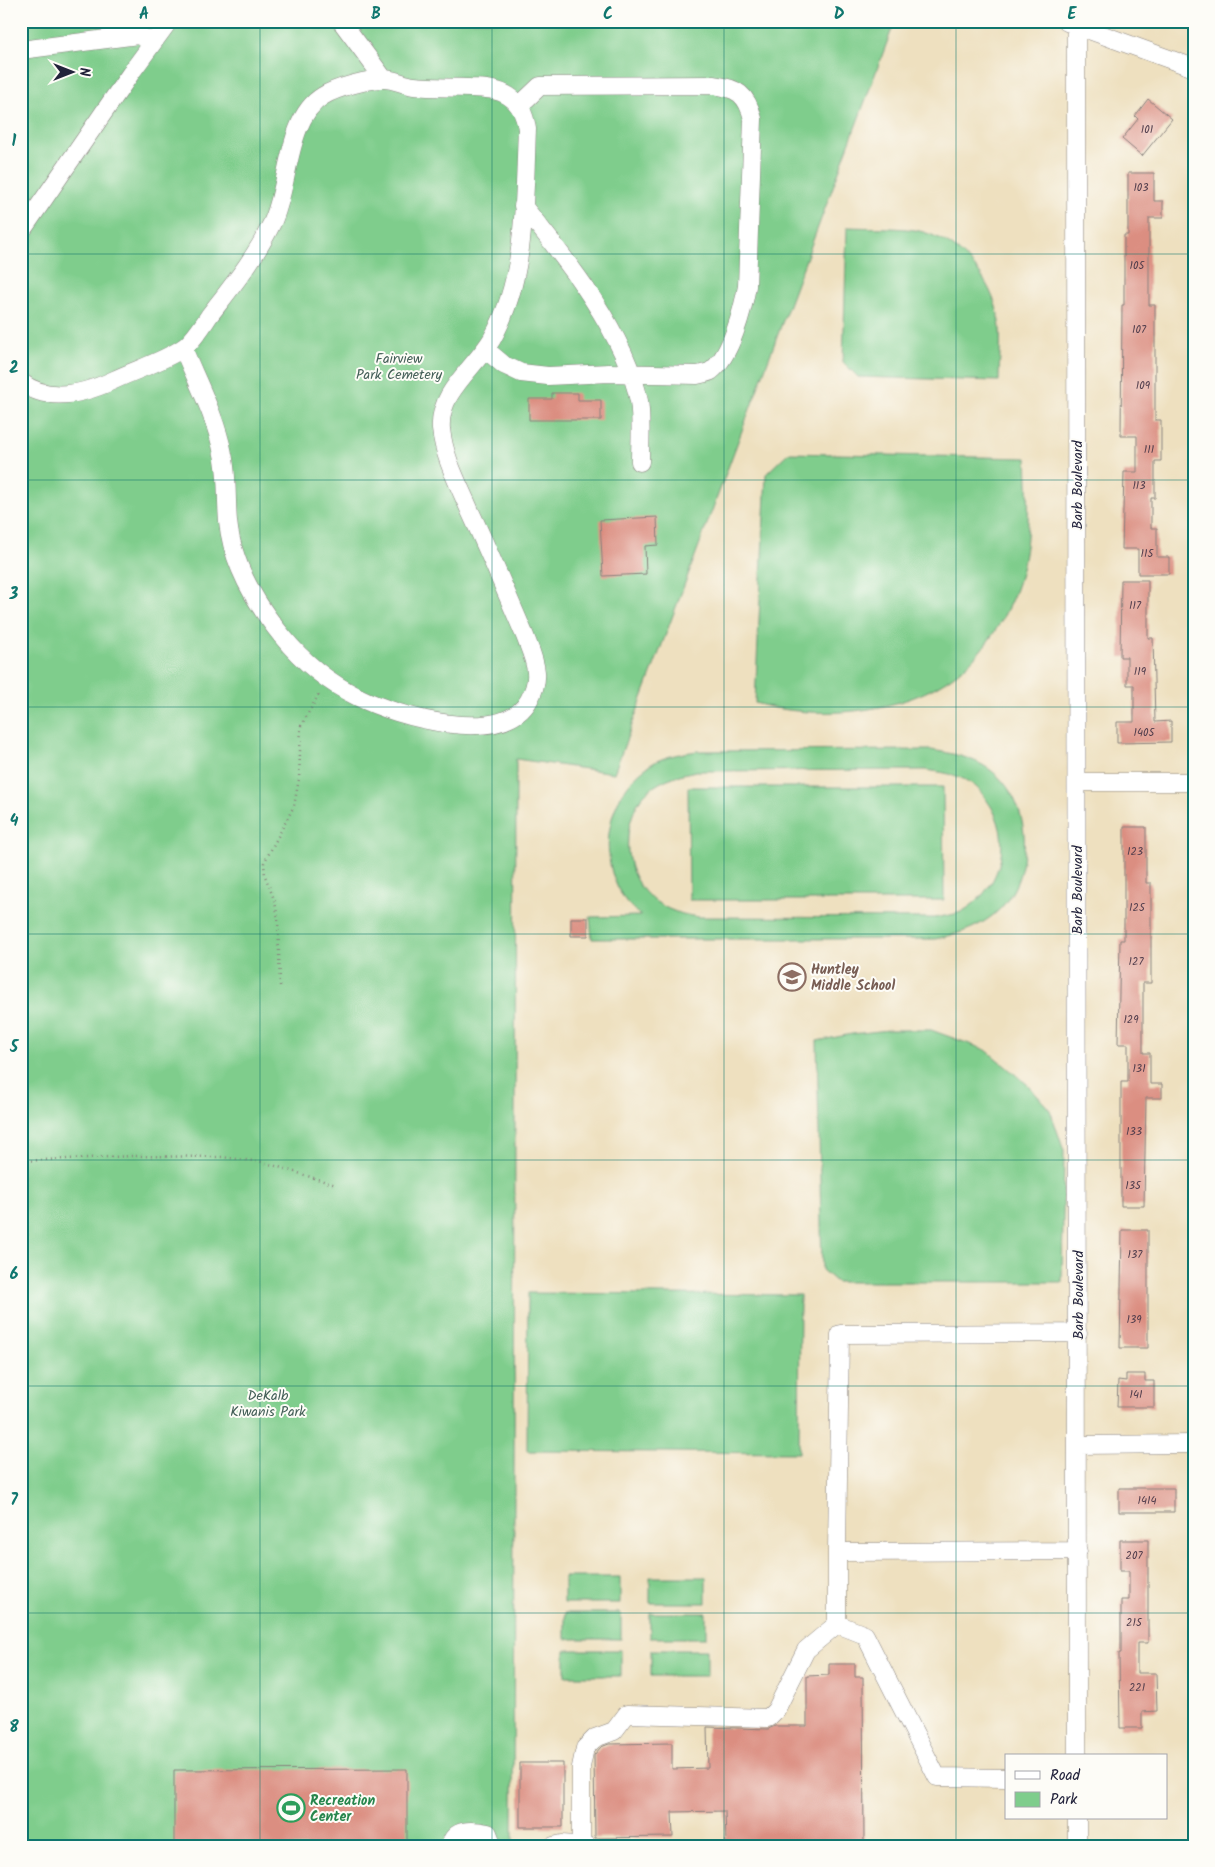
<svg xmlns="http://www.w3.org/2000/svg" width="1215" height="1867" viewBox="0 0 1215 1867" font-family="Kalam,sans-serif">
<rect width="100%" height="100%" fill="#fdfcf7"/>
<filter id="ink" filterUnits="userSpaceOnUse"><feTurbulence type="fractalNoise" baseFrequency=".02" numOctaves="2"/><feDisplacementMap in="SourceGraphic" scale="10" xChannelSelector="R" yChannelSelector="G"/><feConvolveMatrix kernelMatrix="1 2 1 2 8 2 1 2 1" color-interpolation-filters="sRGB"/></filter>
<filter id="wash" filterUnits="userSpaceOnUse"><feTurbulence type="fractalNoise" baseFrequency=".0096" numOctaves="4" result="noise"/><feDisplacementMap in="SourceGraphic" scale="20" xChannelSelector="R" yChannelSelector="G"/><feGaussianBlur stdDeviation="1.12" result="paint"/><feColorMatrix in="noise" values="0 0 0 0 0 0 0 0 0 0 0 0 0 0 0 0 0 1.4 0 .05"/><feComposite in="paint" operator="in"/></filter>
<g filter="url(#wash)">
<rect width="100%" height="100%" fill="#eee0bf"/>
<path fill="#7fcd8c" stroke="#507864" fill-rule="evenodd" d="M21,21h874l-281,752 -98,-14 -3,1087h-492z
M847,227c22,1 46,0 68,3 43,8 78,49 84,90 3,19 0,42 0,61l-141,-4 -15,-15z
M788,453l239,5c2,42 4,91 -11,131 -14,37 -37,71 -70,92 -52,34 -133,39 -191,22l11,-229z
M931,750c19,3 41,7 58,19 43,30 47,102 11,140 -18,18 -41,25 -65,30h-343l-2,-22 51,-1c-5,-5 -12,-10 -16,-16 -31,-44 -18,-113 32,-139 13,-6 27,-8 41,-10zM925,770c16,2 31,4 44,12 10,5 17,17 23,26 21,37 7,83 -31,104 -7,3 -18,4 -26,6l-236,-1c-45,-5 -75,-34 -71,-81 1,-12 6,-29 14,-39 14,-16 34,-22 54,-26z
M688,787h255l1,113h-255z
M889,1030h42l55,20 42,35 22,25 14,41 -2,131h-226l-14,-12 -5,-229 35,-7z
M528,1293l272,2 -1,158 -272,-2z
M564,1577h56v26h-56z
M650,1577h56v26h-56z
M565,1613h56v26h-56z
M650,1613h56v25h-56z
M565,1650h56v26h-56z
M651,1650h56v26h-56z"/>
<g id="blocks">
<path fill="#db8e81" d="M1148,99l24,20 -30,37 -20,-17 16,-20 -3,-3z
M1128,173h26v28h9v17h-14v87h6v115h6v41h-6v37h-4v30h6v29h12v17h-31v-25h-16l2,-77h13v-36h-16l1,-131h2v-70h4z
M552,393h26v7h23v20h-72v-21h23z
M657,517l1,28 -13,1 1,28 -43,2 -3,-56z
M1121,580h27v58h5l2,84 16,-1v21l-54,1v-21h17v-37h-7v-28h-7z
M1124,827h22v56h5v100h-8v70h7v31h12v14h-16l-2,108h-23v-124h7v-38h-10l2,-104h4z
M571,918h17v18h-17z
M1122,1230h26v118h-28z
M1126,1374h19v7h9v26h-37l1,-27 8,1z
M1119,1488h55v24h-55z
M1120,1540h28v103h-11v30h19l1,38 -15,1v16h-22l-1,-75h2v-53h8v-29h-9z
M829,1664h26v13h8l1,169h-138l-1,-35 -53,1 1,25 -78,1 -1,-83 7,-8 8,-3 63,-1v26l36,-1 -1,-41 61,2 7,-3h32v-50l22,-1z
M520,1763h43v64h-43z
M407,1769v77h-233v-76z"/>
</g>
</g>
<g filter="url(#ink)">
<use href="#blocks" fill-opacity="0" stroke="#88817d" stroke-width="1"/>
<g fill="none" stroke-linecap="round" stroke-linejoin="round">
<g stroke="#88817d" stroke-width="19">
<path id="minor" d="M341,21l43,58
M1067,22l127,46
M1076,25l1,1731
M21,50l117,-15 15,7
M523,206c43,53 103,128 116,195 3,19 1,42 1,61
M21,232l112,-162 36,-49
M485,349l19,16 17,8 27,3 61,-3 88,2c4,-1 11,-2 14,-4 20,-15 32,-62 36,-85l6,-167c-6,-25 -16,-31 -40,-34l-173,1 -21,20
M21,382c28,22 65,11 93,-2 21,-10 50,-19 69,-32 10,-7 19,-21 26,-32 23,-30 47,-59 63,-93 18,-37 14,-105 51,-127 12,-8 46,-17 61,-17 10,0 20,6 30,7 18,2 37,1 56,2 31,0 52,7 57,41 -3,69 0,148 -35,210 -17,29 -54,53 -51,90 3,29 18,56 29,82 19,41 37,83 55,125 4,11 10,23 11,36 1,10 -2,19 -7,28 -26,48 -133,16 -171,-3 -31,-15 -55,-35 -76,-61 -26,-32 -50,-73 -54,-115 -2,-22 0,-45 -5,-67 -7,-37 -26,-72 -40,-106
M1077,782h117
M1078,1445l116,-1
M837,1552l3,-218 238,-1
M1006,1778l-69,-1 -72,-142 -28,-11v-72l241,-1
M581,1845v-78l4,-19 10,-10 19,-7 13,-17 141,4 8,-8 30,-60 31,-26
M450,1846c4,-18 22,-16 38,-13l5,13
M553,1846l9,-2 26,2
M1077,1846v-28"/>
</g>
<path stroke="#88817d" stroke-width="2.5" stroke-dasharray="1 4" stroke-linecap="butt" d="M280,986l-2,-67 -3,-17 -10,-26 -1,-13 30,-57 5,-27 2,-53 18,-32
M21,1161l110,-5 90,1 42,5 73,23"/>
<use href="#minor" stroke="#fff" stroke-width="18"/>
</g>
</g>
<path fill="none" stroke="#0f766e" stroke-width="1" stroke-opacity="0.55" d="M260,21v1825M492,21v1825M724,21v1825M956,21v1825M21,254h1173M21,480h1173M21,707h1173M21,934h1173M21,1160h1173M21,1386h1173M21,1613h1173"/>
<defs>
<g id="school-ring" transform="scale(1.4375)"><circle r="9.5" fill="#fdfcf7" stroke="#8d6e63" stroke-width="1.5"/><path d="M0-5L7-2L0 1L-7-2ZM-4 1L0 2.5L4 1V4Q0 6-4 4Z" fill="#8d6e63"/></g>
<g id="stadium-ring" transform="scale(1.4375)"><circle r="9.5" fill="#fdfcf7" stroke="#2e9e5b" stroke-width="1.5"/><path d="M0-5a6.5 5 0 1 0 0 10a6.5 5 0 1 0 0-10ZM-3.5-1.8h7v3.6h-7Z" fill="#2e9e5b"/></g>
</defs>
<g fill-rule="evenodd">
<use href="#school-ring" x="792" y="977"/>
<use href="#stadium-ring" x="291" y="1808"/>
</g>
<g text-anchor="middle" stroke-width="4" stroke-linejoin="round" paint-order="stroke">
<g font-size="11" fill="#503d4c">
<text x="1147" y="133">101</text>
<text x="1141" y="191">103</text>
<text x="1137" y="269">105</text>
<text x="1139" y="333">107</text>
<text x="1143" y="389">109</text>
<text x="1149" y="453">111</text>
<text x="1139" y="489">113</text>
<text x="1147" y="557">115</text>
<text x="1135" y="609">117</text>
<text x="1140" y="675">119</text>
<text x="1144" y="736">1405</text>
<text x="1135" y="855">123</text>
<text x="1137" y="911">125</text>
<text x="1136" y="965">127</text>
<text x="1131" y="1023">129</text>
<text x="1139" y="1072">131</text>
<text x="1134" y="1135">133</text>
<text x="1133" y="1189">135</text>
<text x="1135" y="1258">137</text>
<text x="1134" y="1323">139</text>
<text x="1136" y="1398">141</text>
<text x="1147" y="1504">1414</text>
<text x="1134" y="1559">207</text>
<text x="1134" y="1626">215</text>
<text x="1137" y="1691">221</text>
</g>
<g font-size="14" fill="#435e57" stroke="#fdfcf7">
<text x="399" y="363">Fairview<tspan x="399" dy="16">Park Cemetery</tspan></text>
<text x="268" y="1400">DeKalb<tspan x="268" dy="16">Kiwanis Park</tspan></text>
</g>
<g font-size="14" fill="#22223b" stroke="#fdfcf7">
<text transform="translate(1077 485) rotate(-90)" y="5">Barb Boulevard</text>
<text transform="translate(1077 890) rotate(-90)" y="5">Barb Boulevard</text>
<text transform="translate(1078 1295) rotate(-90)" y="5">Barb Boulevard</text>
</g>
<g font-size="14" font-weight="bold" fill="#785e54" stroke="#fdfcf7" text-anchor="start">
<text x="811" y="974">Huntley<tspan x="811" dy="16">Middle School</tspan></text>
</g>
<g font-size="14" font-weight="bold" fill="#27864d" stroke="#fdfcf7" text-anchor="start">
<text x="310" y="1805">Recreation<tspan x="310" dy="16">Center</tspan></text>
</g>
</g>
<rect width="1215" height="1867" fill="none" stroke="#fdfcf7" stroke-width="55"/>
<rect x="1005" y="1754" width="162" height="65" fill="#fdfcf7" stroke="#a5a5ac"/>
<rect x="1015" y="1771" width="25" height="8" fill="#ffffff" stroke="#a5a5ac"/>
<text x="1050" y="1780" font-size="15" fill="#22223b">Road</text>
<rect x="1015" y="1792" width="25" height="15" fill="#7fcd8c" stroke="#a5a5ac"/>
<text x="1050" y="1804" font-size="15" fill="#22223b">Park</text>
<g transform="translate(72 72) rotate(90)" stroke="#fdfcf7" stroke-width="4" paint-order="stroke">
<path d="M0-4L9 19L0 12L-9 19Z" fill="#22223b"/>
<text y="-8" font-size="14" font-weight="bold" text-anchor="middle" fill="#22223b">N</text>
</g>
<rect x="28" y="28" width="1160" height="1812" fill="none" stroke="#0f766e" stroke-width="2"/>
<g font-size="16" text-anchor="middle" font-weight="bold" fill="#0f766e">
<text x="144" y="19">A</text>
<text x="376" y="19">B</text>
<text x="608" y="19">C</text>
<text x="839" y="19">D</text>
<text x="1072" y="19">E</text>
<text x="14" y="146">1</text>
<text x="14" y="373">2</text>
<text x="14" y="599">3</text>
<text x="14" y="826">4</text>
<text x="14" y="1052">5</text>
<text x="14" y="1279">6</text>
<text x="14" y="1505">7</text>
<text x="14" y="1732">8</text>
</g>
</svg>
